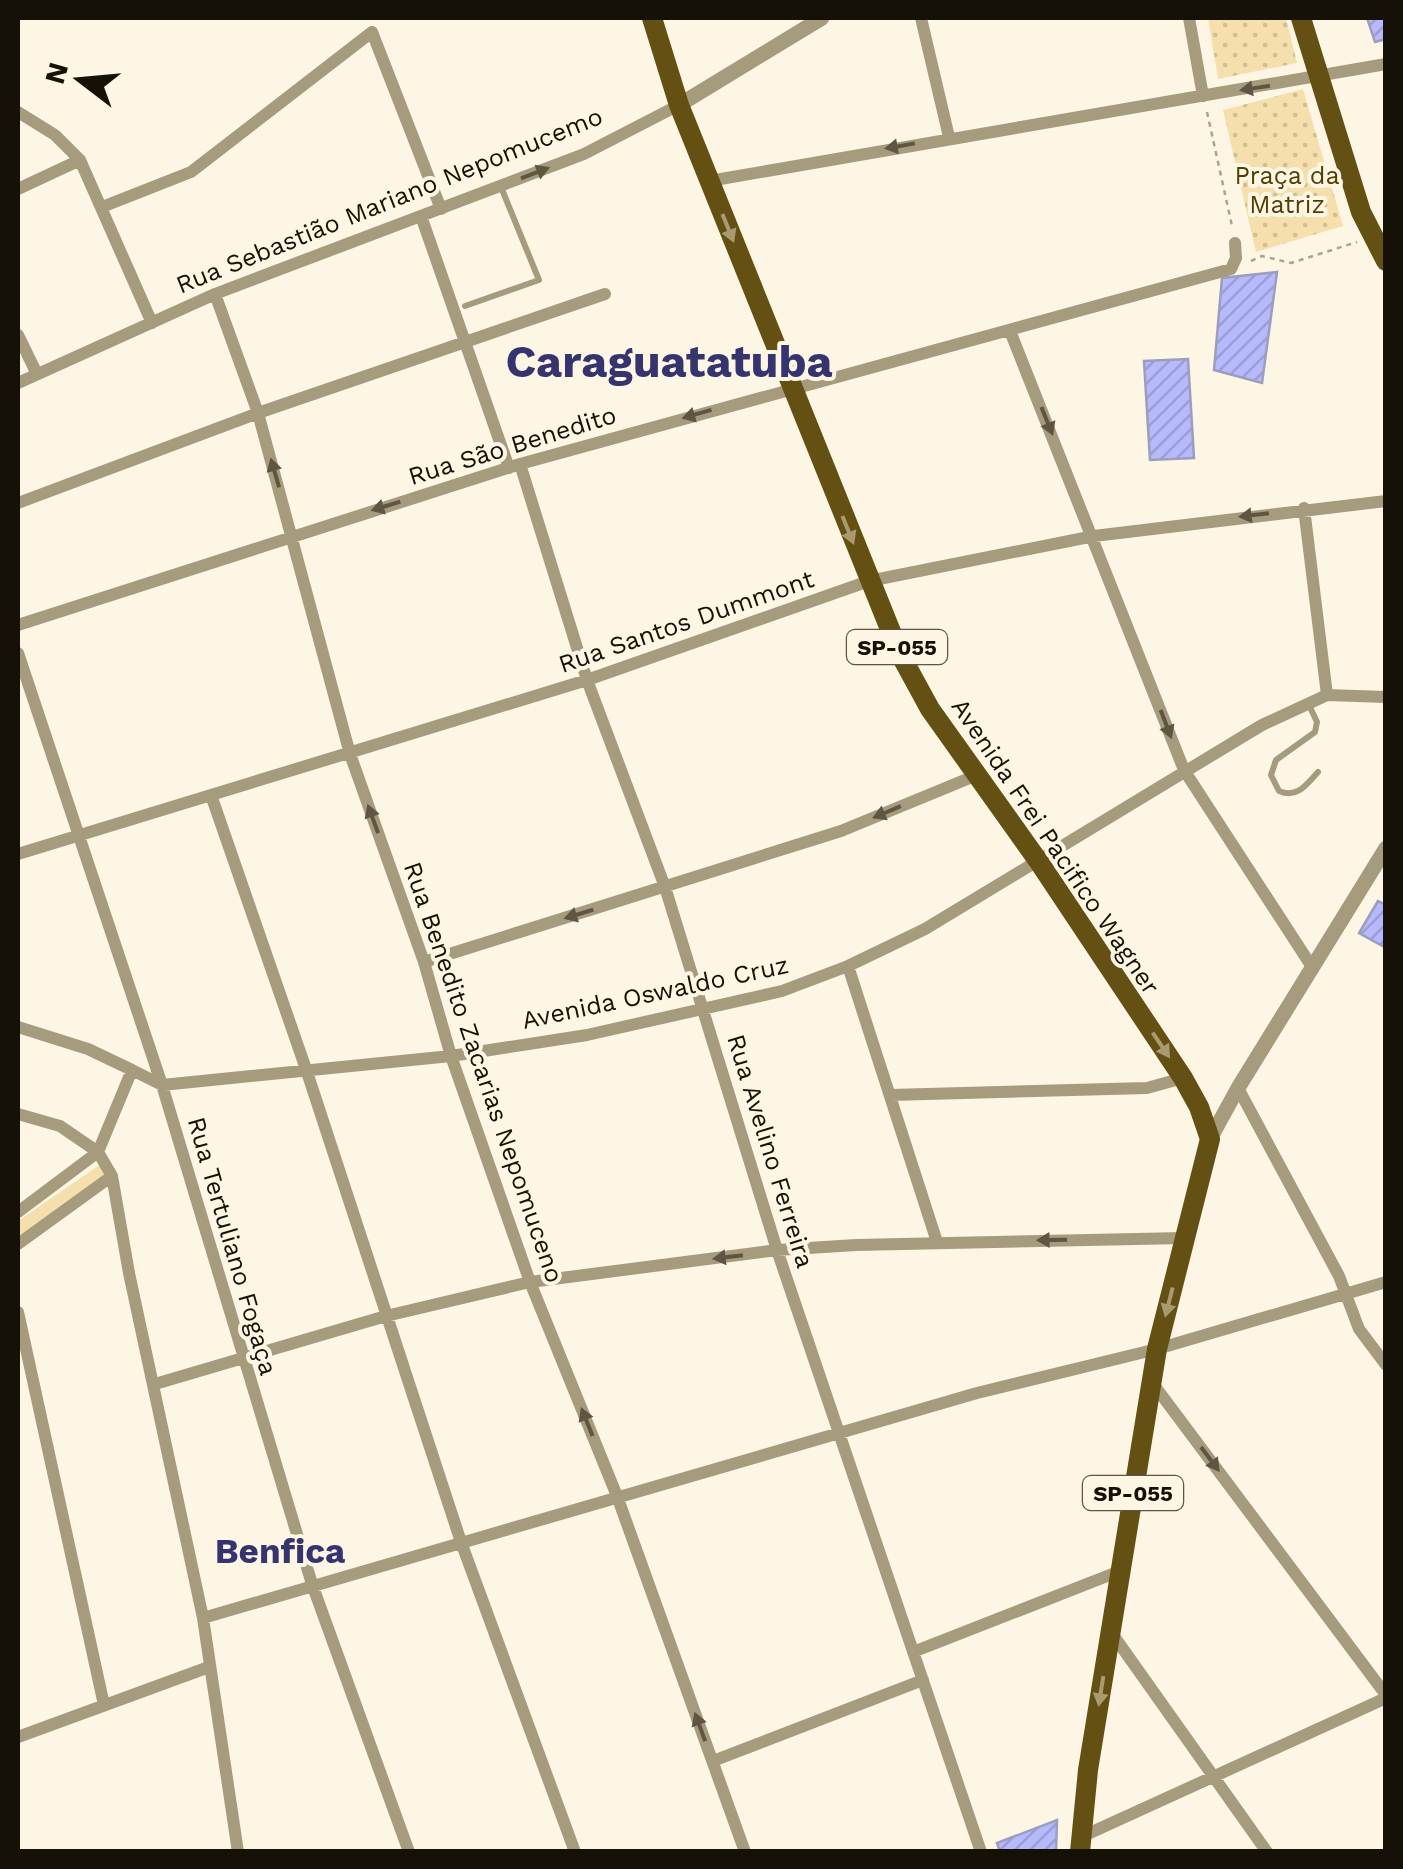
<svg xmlns="http://www.w3.org/2000/svg" width="1403" height="1869" viewBox="0 0 1403 1869" font-family="'Work Sans',sans-serif">
<defs>
<pattern id="park-dots" width="8" height="8" patternUnits="userSpaceOnUse" patternTransform="scale(2.5)"><rect width="8" height="8" fill="#f5e0ad"/><path d="M2 2h.1M6 6h.1" fill="none" stroke="#d1bf93" stroke-width="1.8" stroke-linecap="round"/></pattern>
<pattern id="building-hatch" width="6" height="6" patternUnits="userSpaceOnUse" patternTransform="scale(2.5)"><rect width="6" height="6" fill="#b6b9fc"/><path d="M-1 1l2-2M0 6l6-6M5 7l2-2" fill="none" stroke="#9c9ed6"/></pattern>
</defs>
<rect width="100%" height="100%" fill="#fdf6e4"/>
<path fill="#f5e0ad" d="M101,1164l4,11 -83,60h-4v-14z"/>
<path fill="url(#park-dots)" d="M1208,18h78l11,45 -79,16z
M1303,89l40,137 -87,26 -33,-142z"/>
<path fill="url(#building-hatch)" stroke="#9c9ebb" stroke-width="2.5" d="M1367,18h19v21l-11,3z
M1277,272l-15,111 -48,-13 8,-92z
M1188,359l6,99 -44,2 -6,-99z
M1378,901l8,4v43l-27,-15z
M1057,1820l-1,32h-56l-3,-9z"/>
<g fill="none" stroke-linecap="round" stroke-linejoin="round">
<path stroke="#a9a394" stroke-width="2.5" stroke-dasharray="5 5" stroke-linecap="butt" d="M1207,112l25,114
M1251,261l11,-5 29,7 66,-21"/>
<path stroke="#a79b7e" stroke-width="6" d="M465,306l74,-26 -38,-93
M1309,705l8,17 -2,10 -39,28 -5,15 8,16c18,8 27,-6 39,-19"/>
<path stroke="#a79b7e" stroke-width="12" d="M921,18l28,119
M1189,18l14,78
M18,112l37,23 25,25 72,163
M709,181l677,-117
M18,189l62,-29
M102,207l89,-35 181,-140 69,177
M421,216l88,252
M215,294l43,119 92,341 74,208 27,94 79,226 87,214 128,356
M1010,331l174,439 128,197
M18,335l19,39
M18,383l197,-89 369,-140 95,-49
M520,464l67,216 78,207 112,363 204,602
M18,503l240,-90 347,-119
M1304,508l23,187
M18,625l502,-161 711,-195 5,-11 -1,-15
M18,653l144,432 150,499 97,268
M211,795l96,277 154,470 114,310
M18,854l569,-174 282,-99 225,-45 292,-35
M424,962l417,-131 136,-56
M848,966l89,276
M18,1027l70,22 44,21
M1238,1088l101,188 20,53 27,36
M890,1095l257,-7 36,-10
M18,1114l42,12 38,26 14,24 17,97 74,345 35,234
M98,1152l34,-82 30,15 289,-29 136,-21 195,-44 66,-25 77,-37 337,-204 65,-30 59,2
M18,1212l80,-60
M18,1244l94,-68
M18,1312l86,393
M1151,1381l235,314
M155,1384l231,-68 144,-34 247,-32 79,-5 328,-7
M203,1618l774,-225 180,-44 229,-67
M1111,1632l156,220
M913,1652l207,-81
M18,1737l191,-70
M713,1761l210,-81
M1081,1837l305,-139"/>
<path stroke="#a79b7e" stroke-width="15" d="M679,105l143,-87
M1210,1139l28,-51 148,-240"/>
<path stroke="#655013" stroke-width="20" d="M652,18l27,87 221,549 30,55 109,153 144,216 16,29 11,32 -53,210 -69,421 -8,82
M1301,18l60,194 25,49"/>
</g>
<defs><path id="oneway-solid" d="M-6-.8H1V-3.2L6.5 0L1 3.2V.8H-6Z" transform="scale(2.5)"/></defs>
<g fill="#5e5642">
<use href="#oneway-solid" transform="translate(1255 88) rotate(171)"/>
<use href="#oneway-solid" transform="translate(900 146) rotate(170)"/>
<use href="#oneway-solid" transform="translate(535 173) rotate(-21)"/>
<use href="#oneway-solid" transform="translate(697 414) rotate(164)"/>
<use href="#oneway-solid" transform="translate(1047 421) rotate(68)"/>
<use href="#oneway-solid" transform="translate(275 473) rotate(-106)"/>
<use href="#oneway-solid" transform="translate(386 506) rotate(163)"/>
<use href="#oneway-solid" transform="translate(1254 515) rotate(173)"/>
<use href="#oneway-solid" transform="translate(1166 724) rotate(69)"/>
<use href="#oneway-solid" transform="translate(887 812) rotate(157)"/>
<use href="#oneway-solid" transform="translate(373 819) rotate(-110)"/>
<use href="#oneway-solid" transform="translate(579 914) rotate(163)"/>
<use href="#oneway-solid" transform="translate(1052 1240) rotate(179)"/>
<use href="#oneway-solid" transform="translate(728 1257) rotate(173)"/>
<use href="#oneway-solid" transform="translate(587 1422) rotate(-112)"/>
<use href="#oneway-solid" transform="translate(1210 1459) rotate(53)"/>
<use href="#oneway-solid" transform="translate(700 1727) rotate(-110)"/>
</g>
<g fill="#a99b71">
<use href="#oneway-solid" transform="translate(728 228) rotate(68)"/>
<use href="#oneway-solid" transform="translate(848 530) rotate(68)"/>
<use href="#oneway-solid" transform="translate(1161 1045) rotate(56)"/>
<use href="#oneway-solid" transform="translate(1169 1302) rotate(104)"/>
<use href="#oneway-solid" transform="translate(1101 1691) rotate(99)"/>
</g>
<g text-anchor="middle" stroke-width="8" stroke-linejoin="round" paint-order="stroke">
<g fill="#fdf6e4" stroke="#5b5649" stroke-width="2.5">
<rect x="847" y="630" width="100" height="34" rx="8"/>
<rect x="1083" y="1476" width="100" height="34" rx="8"/>
</g>
<g font-size="22" font-weight="bold" fill="#151107">
<text x="897" y="655">SP-055</text>
<text x="1133" y="1501">SP-055</text>
</g>
<g font-size="25" fill="#513e02" stroke="#fdf6e4">
<text x="1287" y="184">Praça da<tspan x="1287" dy="29">Matriz</tspan></text>
</g>
<g font-size="25" fill="#151107" stroke="#fdf6e4">
<text transform="translate(389 200) rotate(-22)" y="9">Rua Sebastião Mariano Nepomucemo</text>
<text transform="translate(512 445) rotate(-17)" y="9">Rua São Benedito</text>
<text transform="translate(686 621) rotate(-19)" y="9">Rua Santos Dummont</text>
<text transform="translate(1056 846) rotate(56)" y="9">Avenida Frei Pacifico Wagner</text>
<text transform="translate(655 992) rotate(-12)" y="9">Avenida Oswaldo Cruz</text>
<text transform="translate(484 1072) rotate(71)" y="9">Rua Benedito Zacarias Nepomuceno</text>
<text transform="translate(771 1151) rotate(73)" y="9">Rua Avelino Ferreira</text>
<text transform="translate(233 1246) rotate(74)" y="9">Rua Tertuliano Fogaça</text>
</g>
<g font-size="35" font-weight="bold" fill="#36346f" stroke="#fdf6e4">
<text x="280" y="1563">Benfica</text>
</g>
<g font-size="45" font-weight="bold" fill="#36346f" stroke="#fdf6e4">
<text x="669" y="377">Caraguatatuba</text>
</g>
</g>
<rect width="1403" height="1869" fill="none" stroke="#151107" stroke-width="40"/>
<g transform="translate(80 80) rotate(286)" stroke="#fdf6e4" stroke-width="8" paint-order="stroke">
<path d="M0-8L18 38L0 25L-18 38Z" fill="#151107"/>
<text y="-15" font-size="28" font-weight="bold" text-anchor="middle" fill="#151107">N</text>
</g>
</svg>
